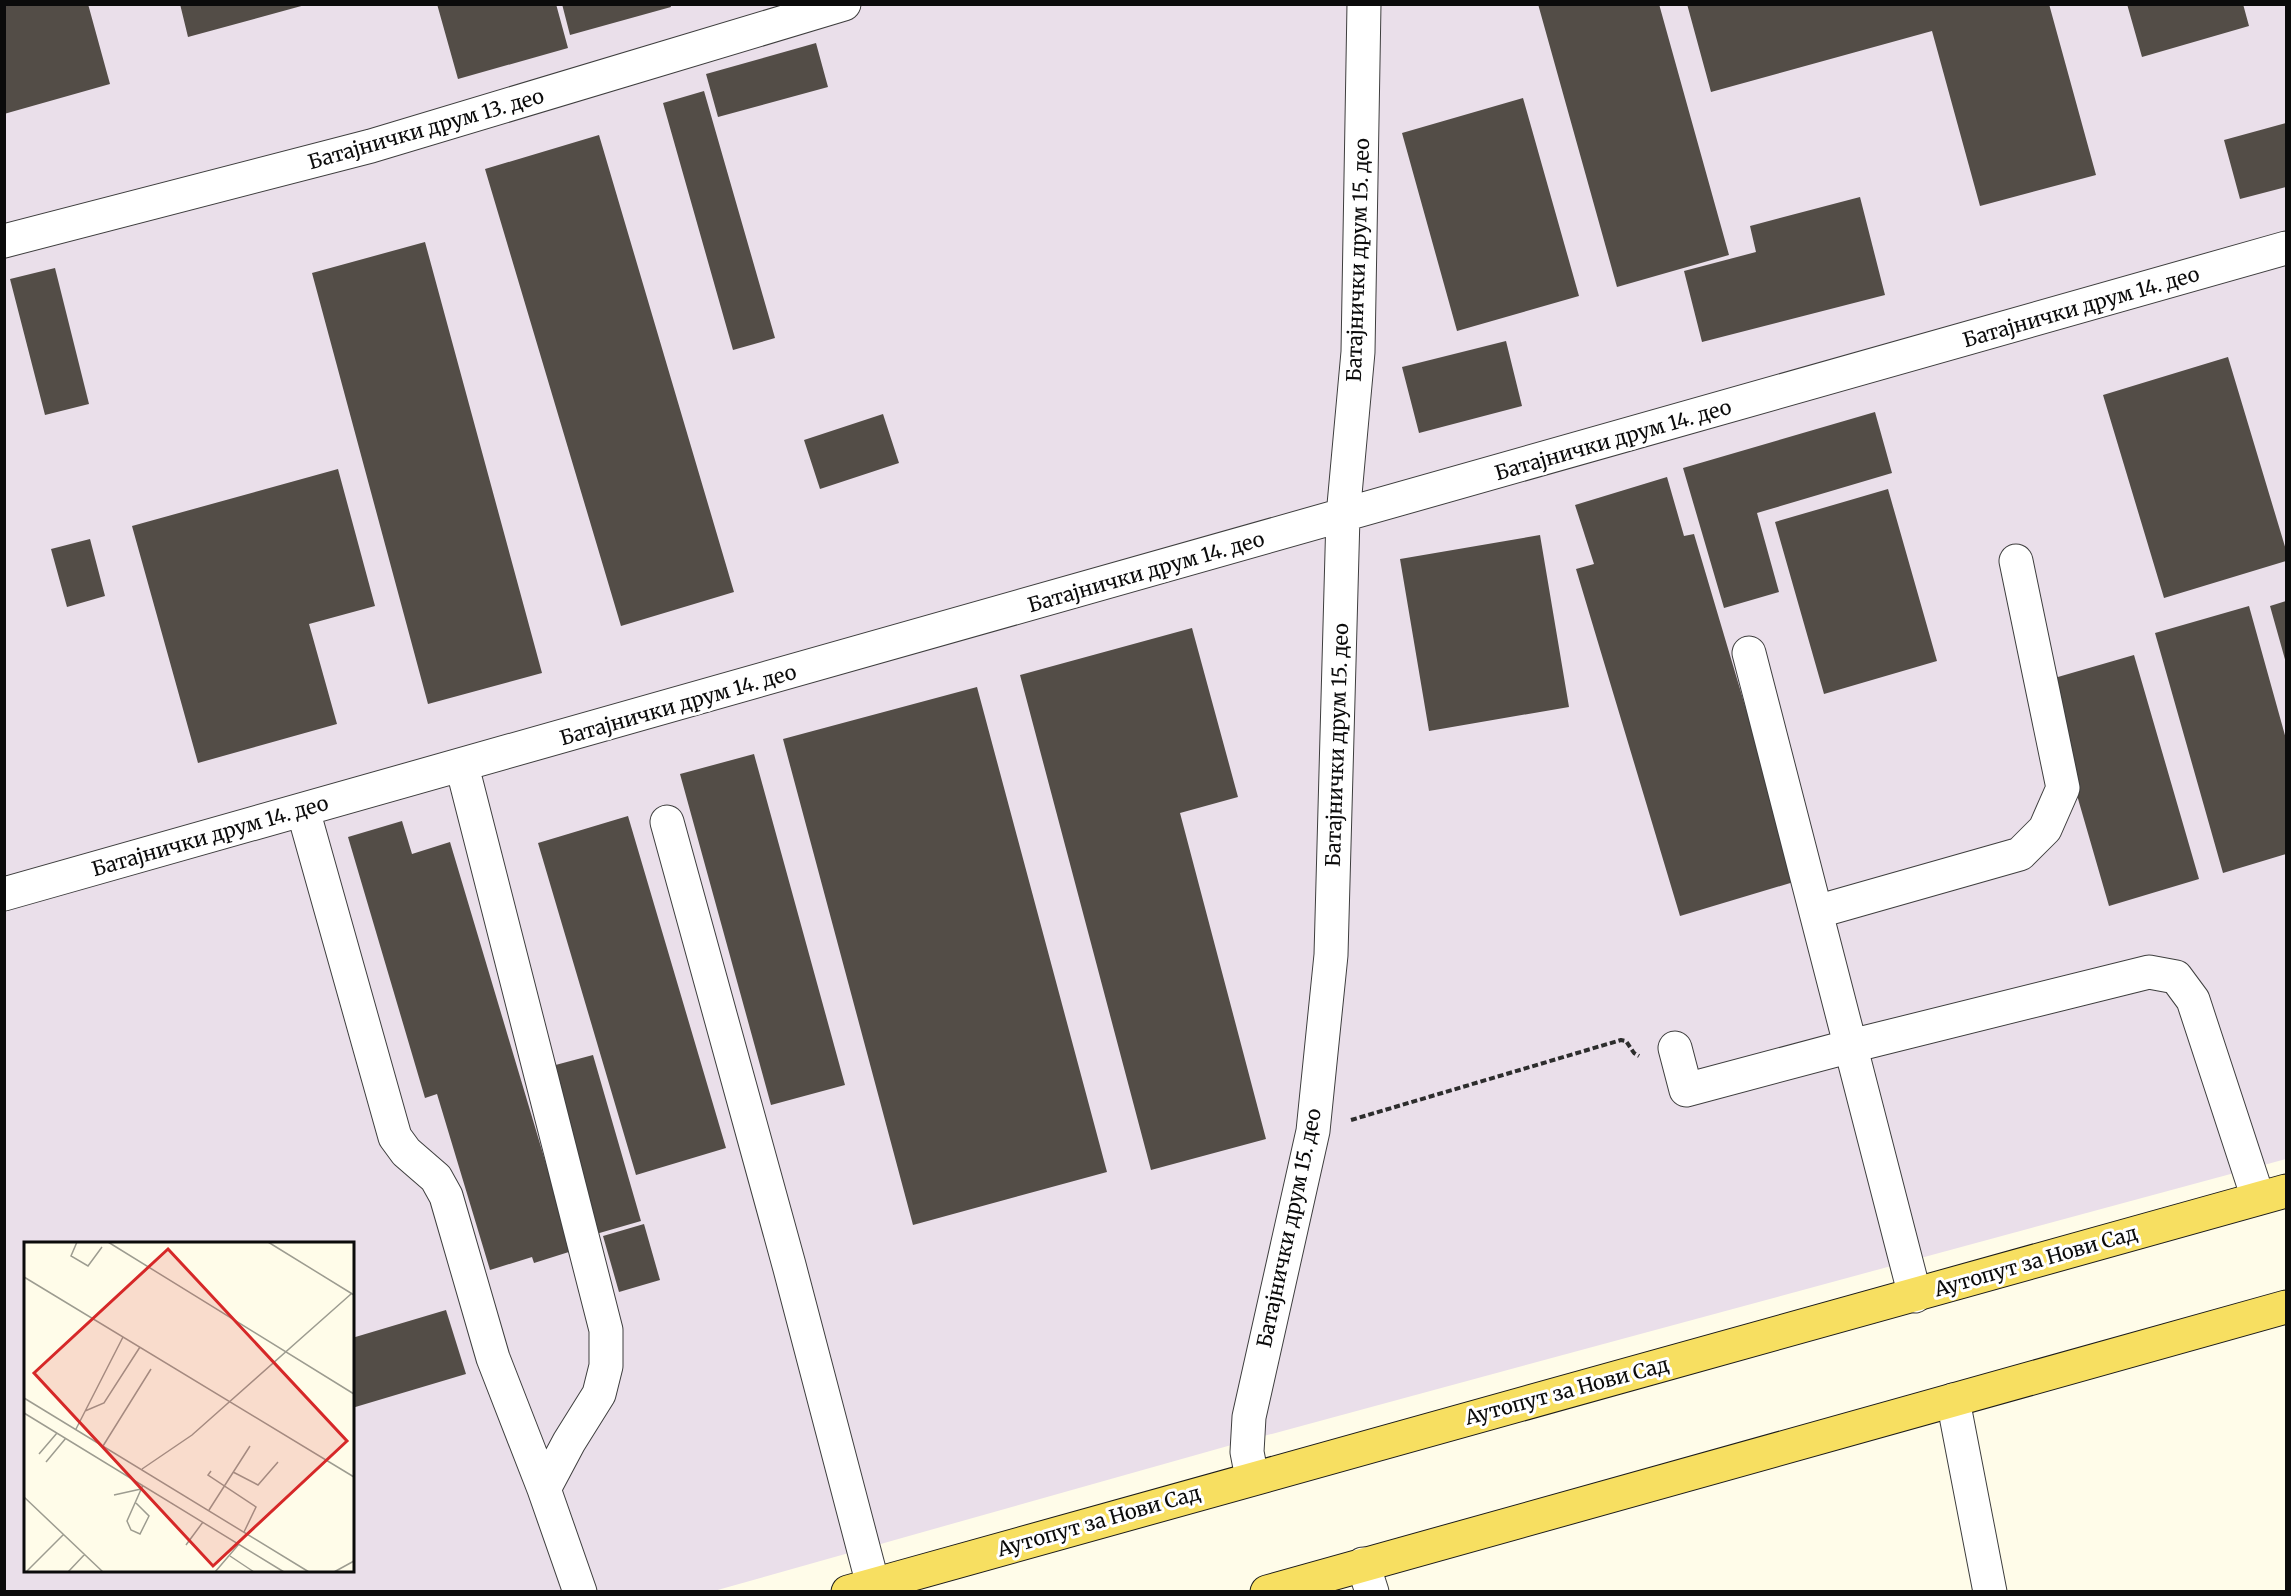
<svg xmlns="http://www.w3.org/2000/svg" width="2291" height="1596" viewBox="0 0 2291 1596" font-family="Merriweather,serif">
<rect width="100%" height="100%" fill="#fffce9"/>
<path fill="#eadfea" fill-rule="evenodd" d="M5,5h2281v1154l-1044,283 -528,149 -709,1zM26,1244h326v326h-326z"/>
<path fill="#534d47" d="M4,4h84l22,80 -106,30z
M180,4h125v1l-117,32z
M437,4h119l12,44 -110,31z
M562,4h108l1,3 -101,28z
M1538,4h121l70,251 -112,32z
M1687,4h362l47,171 -116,31 -48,-175 -221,61z
M2127,4h116l6,22 -107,31z
M816,43l12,44 -110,30 -12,-43z
M704,91l71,247 -42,12 -70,-247z
M1523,98l56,198 -122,35 -55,-198z
M2286,123v64l-46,12 -16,-59z
M599,135l135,457 -113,34 -136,-457z
M1860,197l25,98 -183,47 -18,-71 72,-19 -6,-26z
M425,242l117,431 -114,31 -116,-431z
M55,268l34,136 -44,11 -35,-136z
M1506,341l16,65 -103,27 -17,-66z
M2228,357l58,193v11l-122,37 -61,-203z
M1875,412l17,61 -135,40 22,79 -55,16 -41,-140z
M883,414l16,49 -79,26 -16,-49z
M338,469l37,137 -66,18 28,100 -139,39 -66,-237z
M1667,477l17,59 10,-2 103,347 -117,35 -104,-347 18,-5 -19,-59z
M1888,489l49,172 -113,33 -49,-172z
M1540,535l29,172 -140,24 -29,-172z
M90,539l15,57 -38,11 -16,-58z
M2286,601v62l-16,-57z
M2249,606l37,133v115l-63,19 -68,-240z
M1192,628l46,169 -58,16 86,326 -115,31 -131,-495z
M2134,655l65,224 -90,27 -65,-225z
M977,687l130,485 -194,53 -130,-486z
M754,754l91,331 -74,20 -91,-331z
M628,816l98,332 -90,27 -98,-332z
M402,821l10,33 38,-12 122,409 -38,12 -2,-6 -42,13 -53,-176 -12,4 -77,-261z
M593,1055l48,166 -45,13 -48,-167z
M644,1224l16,56 -41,12 -16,-56z
M446,1310l20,64 -114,34v-70z"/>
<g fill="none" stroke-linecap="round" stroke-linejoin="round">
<g stroke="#3e3e3e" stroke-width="35">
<path id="minor" d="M4,241l367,-95 473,-142
M1749,653l166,643
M462,766l144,564v36l-7,28 -30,48 -25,47
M303,810l92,327 11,15 30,26 10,18 47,162 51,131 36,103
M667,822l122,443 84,320
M4,894l2282,-646
M1816,912l204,-58 25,-25 18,-41 -47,-227
M1675,1048l11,42 165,-44 298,-74 27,5 17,23 65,198
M1953,1400l37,192
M1252,1478l-5,-26 2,-35 64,-286 18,-176 12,-439 15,-164 6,-348
M1363,1564l9,28"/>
</g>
<g stroke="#1c1c1c" stroke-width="35">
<path id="major" d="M848,1592l1438,-401
M1267,1592l1019,-285"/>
</g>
<path stroke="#2d2d2d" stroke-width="4" stroke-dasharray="6 3" stroke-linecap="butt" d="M1351,1120l270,-80 5,1 8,12 5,3"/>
<use href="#minor" stroke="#fff" stroke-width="33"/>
<use href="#major" stroke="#f7df61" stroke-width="33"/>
</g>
<g text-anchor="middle" stroke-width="6" stroke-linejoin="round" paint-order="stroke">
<g font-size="20" fill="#0b0b0b" stroke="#fff">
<text transform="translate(426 129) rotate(-16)" y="7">Батајнички друм 13. део</text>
<text transform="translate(1358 260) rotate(-88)" y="7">Батајнички друм 15. део</text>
<text transform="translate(2081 307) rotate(-16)" y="7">Батајнички друм 14. део</text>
<text transform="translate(1613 440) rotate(-16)" y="7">Батајнички друм 14. део</text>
<text transform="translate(1146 572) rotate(-16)" y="7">Батајнички друм 14. део</text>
<text transform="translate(678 705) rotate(-16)" y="7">Батајнички друм 14. део</text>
<text transform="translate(1337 745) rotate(-88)" y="7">Батајнички друм 15. део</text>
<text transform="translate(210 836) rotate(-16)" y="7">Батајнички друм 14. део</text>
<text transform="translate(1289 1228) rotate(-78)" y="7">Батајнички друм 15. део</text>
<text transform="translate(2036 1261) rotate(-16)" y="7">Аутопут за Нови Сад</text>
<text transform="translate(1567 1391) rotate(-15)" y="7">Аутопут за Нови Сад</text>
<text transform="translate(1099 1521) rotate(-16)" y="7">Аутопут за Нови Сад</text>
</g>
</g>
<g transform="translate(24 1242)">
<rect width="330" height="330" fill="#fffce9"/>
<path fill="none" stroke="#9d9c90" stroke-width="1.5" d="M53,0l-6,14 17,10 14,-19M84,0l246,152M244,0l86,53M0,35l330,200M0,156l285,174M61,169l19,-8 36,-56M0,171l260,159M52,187l47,-92M79,204l48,-77M15,212l18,-21M22,220l20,-24M118,227l50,-34 159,-141M187,229l-3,4 48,32 -12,25M209,230l25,13 20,-23M90,253l27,-6M0,255l79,75M112,261l13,13 -9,18 -9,-4 -4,-9 16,-36M185,268l41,-64M162,303l17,-23M206,314l24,16M2,330l37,-37M44,330l17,-18M191,330l24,-28M310,330l20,-11"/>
<path fill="#d62828" fill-opacity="0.15" stroke="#d62828" stroke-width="3" d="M144,7l179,192 -134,125 -179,-193z"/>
<rect width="330" height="330" fill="none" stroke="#0b0b0b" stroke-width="3"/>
</g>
<rect width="2291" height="1596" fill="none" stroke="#0b0b0b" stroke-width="12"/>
</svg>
